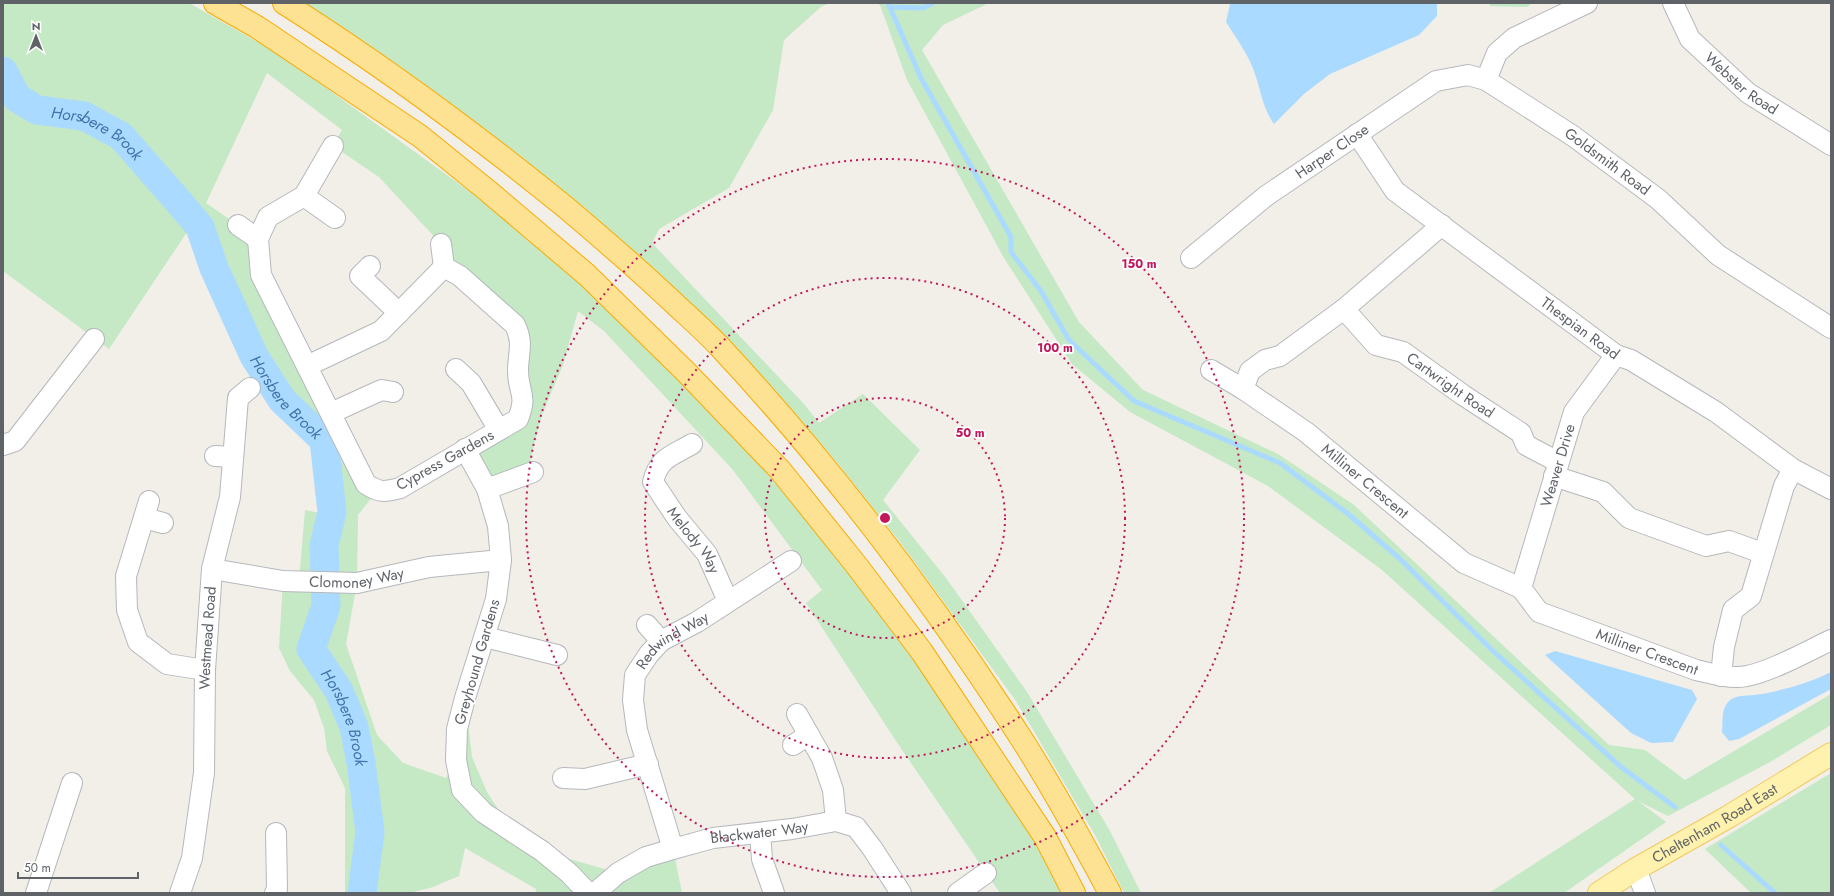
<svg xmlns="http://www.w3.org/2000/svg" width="1834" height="896" viewBox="0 0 1834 896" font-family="Jost,sans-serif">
<rect width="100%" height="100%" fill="#f1efe8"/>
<path fill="#c5e8c5" d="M3,3h186l90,51 197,142 147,123 141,151 89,106 107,144 80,133 21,40h-61l-102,-149 -92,-141 16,-13 -89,-120 -129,-139 -26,-20 -15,54 -22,52 -12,48 -42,24 -22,-40 53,-30 3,-74 -61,-69 -19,-32 -62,-67 -46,-31 9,-16 -75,-57 -61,130 52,36 3,36 116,216 -19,24 -1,68 -11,61 31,91 26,28 43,15 10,-18 9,-62 7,59 15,35 26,40 29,19 76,22 55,-24 9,44h-146v-4l-71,-41 -6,28 -26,11 -24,6h-64v-105l-18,-37 -3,-23 -10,-28 -24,-29 -11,-23 4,-67h16l6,-71 15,3 -7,-66 -53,-63 -71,-155 -80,120 -106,-78z
M302,3h529l-9,3 -38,34 -11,70 -44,78 -70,41 -7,14 152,161 15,19 44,-29 57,56 -37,50 63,78 81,114 83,139 31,62h-17l-29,-58 -79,-134 -113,-155 -64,-81 -101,-116 -86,-82 -84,-65z
M876,3h113l-46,22 -21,25 157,272 64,68 135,64 76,51 255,240 36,5 40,30 146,-86v31l-61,37 -102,54 -30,-15 28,21 -102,71h-75l146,-94 -253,-229 -114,-84 -138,-74 -58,-48 -68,-106 -97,-178 -27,-75z
M1489,3h43l-5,4 -37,-1z
M1831,773v120h-80l-46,-44z"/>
<path fill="#aadaff" d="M1257,3h180v13l-18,19 -89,39 -26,20 -30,30c-12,-17 -13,-34 -20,-53 -6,-17 -18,-33 -28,-49l4,-18z
M1555,651l137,39 5,9 -24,43 -22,1 -20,-10 -86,-78z
M1831,672v17l-92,50 -10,2 -7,-9c1,-10 -1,-22 6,-30 6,-7 17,-6 26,-7 24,-3 56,-12 77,-23z"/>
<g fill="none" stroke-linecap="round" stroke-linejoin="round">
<path stroke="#aadaff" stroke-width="5" d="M888,3l33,75 90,159v15l30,39 28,49 65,61 146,62 67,50 52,45 93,92 129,117 54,40
M889,7l34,1 10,-5
M1721,845l54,48"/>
<path stroke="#aadaff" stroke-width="29" id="s1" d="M3,71l14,27 20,12 47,6 37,20 57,65 22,26 14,41 40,88 28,44 42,40 8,72 -8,34 2,60 -15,43 28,42 15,36 7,35 9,70 -8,61"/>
<g stroke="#b5b8bc" stroke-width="22">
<g id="minor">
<path id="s2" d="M1587,3l-73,35 -17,15 -11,27 87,56 85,63 60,56 113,73"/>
<path id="s3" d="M1673,3l17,36 58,54 83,52"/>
<path id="s4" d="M1357,134l38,57 221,164 15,5 85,52 77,57 38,20"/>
<path d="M304,196l29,-50"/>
<path d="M238,225l20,14"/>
<path id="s5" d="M1442,225l-98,84 -64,47 -15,4 -15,11 -7,18 63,43 158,131 57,25 18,24 157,58c14,3 28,8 43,7 24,-1 69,-26 92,-37"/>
<path d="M441,244l3,23"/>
<path id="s6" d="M1191,258l75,-62 170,-115 32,-6 18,5"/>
<path d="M370,266l-10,10 39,37"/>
<path id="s7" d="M1344,309l32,36 27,7 60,43 58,38 5,12 32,17"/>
<path d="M307,366l74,-35 63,-64 16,9 55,49c9,19 3,27 3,46 0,22 10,23 0,48l-118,69c-16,4 -20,5 -34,-4l-105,-209 -3,-36 10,-22 36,-21 31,22"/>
<path d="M456,369l15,14 28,47"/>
<path d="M1211,370l32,19"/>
<path d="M331,413l46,-21 5,-2 11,2"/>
<path id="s8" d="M692,444c-20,12 -33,13 -39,38l24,36 30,36 21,47"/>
<path d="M3,445l12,-4 79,-102"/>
<path d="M465,449l22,40 11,37 3,34 -5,39 -31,99 -8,31 -1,31 6,30 22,23 58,38 27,22 19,20"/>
<path d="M215,456l18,1"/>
<path d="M1554,476l49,16 26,26 77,28 23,-5 33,12"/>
<path d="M487,489l46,-17"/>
<path d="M149,501l-23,75 1,34 11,32 29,22 38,6"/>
<path d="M144,518l19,5"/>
<path id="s9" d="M212,569l71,12 74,2 72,-16 72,-7"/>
<path id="s10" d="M1521,588l53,-176 42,-57"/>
<path d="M647,625l14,16"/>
<path d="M485,637l72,18"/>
<path d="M1721,676l3,-29 9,-37 18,-14 33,-110 9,-17"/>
<path d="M797,714l25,44 11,32 3,31"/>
<path d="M793,745l16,-10"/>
<path d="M563,778l22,1 63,-15"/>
<path d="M760,833l2,26 12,34"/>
<path id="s11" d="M673,849l-36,-119 -4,-30 2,-25 14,-21 12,-13 36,-19 94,-61"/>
<path d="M1636,869l9,24"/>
<path d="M36,893l36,-110"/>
<path id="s12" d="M180,893l12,-35 12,-85 1,-103 7,-101 18,-72 8,-99 12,-10"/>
<path d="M275,893l2,-4 -1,-56"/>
<path id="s13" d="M595,893l23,-20 28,-16 27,-8 40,-11 79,-9 44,-8 20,6 16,21 29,45"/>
<path d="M958,893l28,-20"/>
</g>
</g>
<g stroke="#f2c960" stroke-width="24">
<g id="major">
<path id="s14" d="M1599,893l37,-24 92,-52 103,-63"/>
</g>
</g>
<g stroke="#f9ab00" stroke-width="24">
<path id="highway" d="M215,3l42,24 163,109 68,55 99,84 99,97 94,98 77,96 65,86 123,185 29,56
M284,3c98,62 190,130 280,203 38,32 75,64 111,98 15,14 31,28 45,43 112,120 212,253 301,391 32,50 61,103 89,155"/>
</g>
<use href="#minor" stroke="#fff" stroke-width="20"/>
<use href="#major" stroke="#fff2af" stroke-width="22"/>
<use href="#highway" stroke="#fde293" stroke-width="22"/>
</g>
<g fill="none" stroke="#c2185b" stroke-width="2" stroke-dasharray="2 4">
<circle cx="885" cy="518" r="120"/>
<circle cx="885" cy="518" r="240"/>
<circle cx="885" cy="518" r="359"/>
</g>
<g text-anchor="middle" stroke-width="3.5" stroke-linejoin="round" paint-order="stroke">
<g font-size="15" fill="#5f6368" stroke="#fff">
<text dy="5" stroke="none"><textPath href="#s3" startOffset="108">Webster Road</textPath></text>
<text dy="5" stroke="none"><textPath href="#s6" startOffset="177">Harper Close</textPath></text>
<text dy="5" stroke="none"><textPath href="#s2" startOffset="279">Goldsmith Road</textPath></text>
<text dy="5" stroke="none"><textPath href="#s4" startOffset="299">Thespian Road</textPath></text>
<text dy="5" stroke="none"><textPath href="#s7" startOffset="134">Cartwright Road</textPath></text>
<text transform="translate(445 460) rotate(-29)" y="5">Cypress Gardens</text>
<text dy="5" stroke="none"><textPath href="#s10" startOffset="128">Weaver Drive</textPath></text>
<text dy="5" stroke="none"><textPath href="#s5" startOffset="415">Milliner Crescent</textPath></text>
<text dy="5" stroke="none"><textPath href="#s8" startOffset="128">Melody Way</textPath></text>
<text dy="5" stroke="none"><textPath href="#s9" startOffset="146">Clomoney Way</textPath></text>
<text dy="5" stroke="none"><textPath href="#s12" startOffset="258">Westmead Road</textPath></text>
<text dy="5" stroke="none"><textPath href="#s11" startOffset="232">Redwind Way</textPath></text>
<text dy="5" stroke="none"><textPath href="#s5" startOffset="751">Milliner Crescent</textPath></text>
<text transform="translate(477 662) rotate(-74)" y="5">Greyhound Gardens</text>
<text dy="5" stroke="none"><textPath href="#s14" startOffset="135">Cheltenham Road East</textPath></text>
<text dy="5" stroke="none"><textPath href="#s13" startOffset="179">Blackwater Way</textPath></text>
</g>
<g font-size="16" font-style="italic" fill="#4174aa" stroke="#fff">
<text dy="6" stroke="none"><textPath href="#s1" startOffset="120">Horsbere Brook</textPath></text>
<text dy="6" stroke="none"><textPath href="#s1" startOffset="456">Horsbere Brook</textPath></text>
<text dy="6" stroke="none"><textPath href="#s1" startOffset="804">Horsbere Brook</textPath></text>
</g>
</g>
<circle cx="885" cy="518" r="6" fill="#c2185b" stroke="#fff" stroke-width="2"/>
<g font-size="12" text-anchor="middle" font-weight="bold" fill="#c2185b" stroke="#fff" stroke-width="3.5" stroke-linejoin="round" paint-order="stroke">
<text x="1139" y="268">150 m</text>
<text x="1055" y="352">100 m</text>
<text x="970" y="437">50 m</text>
</g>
<rect width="1834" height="896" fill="none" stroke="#5f6368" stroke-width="8"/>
<g transform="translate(36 36)" stroke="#ffffff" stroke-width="3" paint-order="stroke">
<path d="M0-3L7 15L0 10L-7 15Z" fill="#5f6368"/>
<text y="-6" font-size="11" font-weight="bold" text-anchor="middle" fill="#5f6368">N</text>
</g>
<path d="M18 872v6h120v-6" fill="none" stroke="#5f6368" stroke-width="2"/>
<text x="24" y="872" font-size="12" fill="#5f6368" stroke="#ffffff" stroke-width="3" paint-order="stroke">50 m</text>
</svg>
